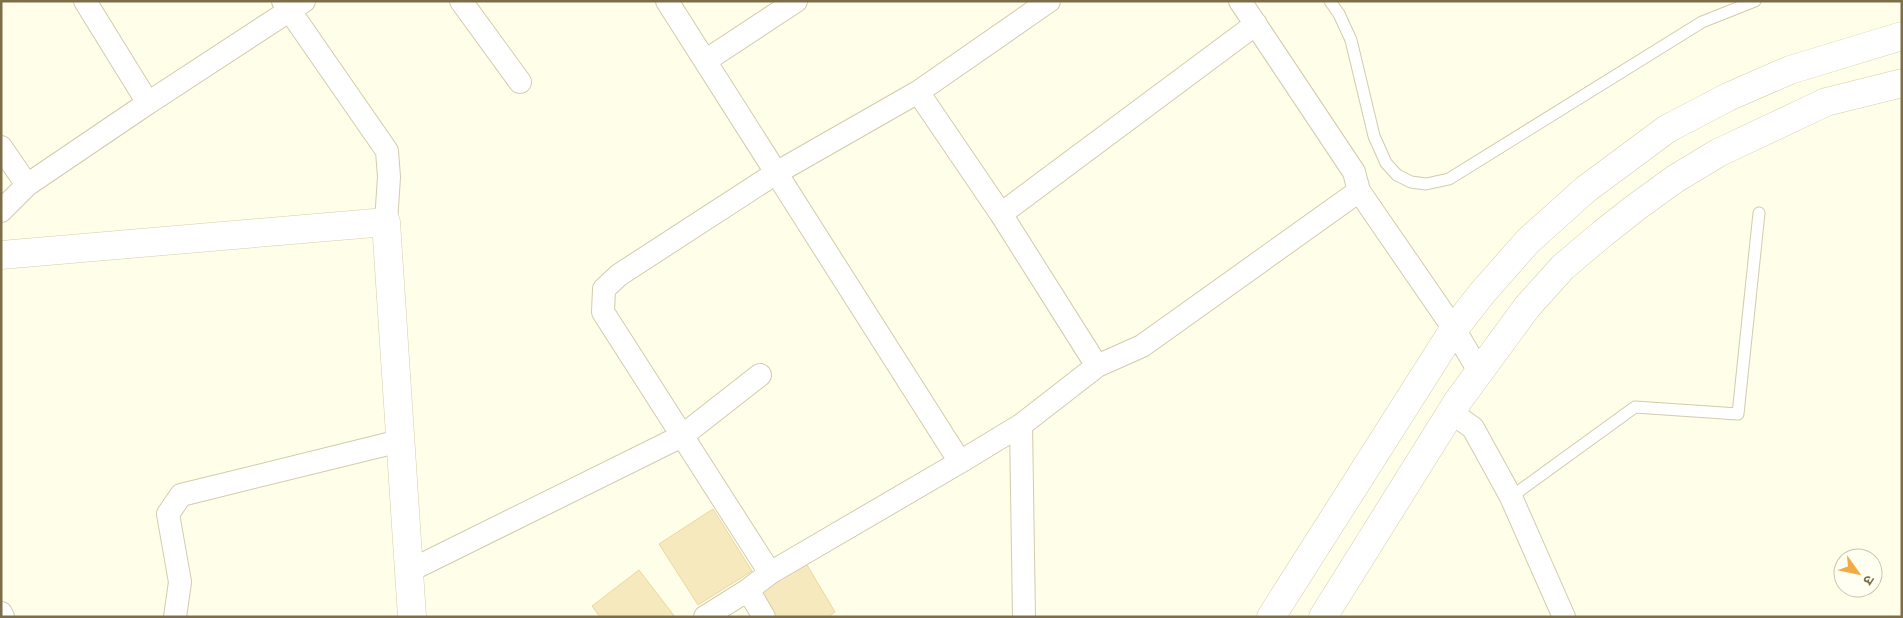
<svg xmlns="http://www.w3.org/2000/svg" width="1903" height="618" viewBox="0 0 1903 618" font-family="'IBM Plex Sans','Noto Sans Devanagari',sans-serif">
<rect width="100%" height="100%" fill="#fefee9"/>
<path fill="#f7e9be" stroke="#ecd79c" d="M713,509l39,62 -54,34 -39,-61z
M804,560l31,52 -7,5h-59l-16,-26z
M639,570l36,47h-75l-8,-11z"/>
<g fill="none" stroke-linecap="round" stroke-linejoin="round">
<g stroke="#d3cbad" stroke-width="13">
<path id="lane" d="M1330,1l9,13 12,26 23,96 12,27 11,12 14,7 15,2 23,-5 253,-157 53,-21
M1511,497l124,-90 103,7 21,-201"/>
</g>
<g stroke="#d3cbad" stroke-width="24">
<path id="street" d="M85,1l63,102 156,-102
M283,1l104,150 2,26 -3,45
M461,1l59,81
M667,1l293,461 61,-37 3,192
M1240,1l114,171 5,19 95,138 25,42
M705,61l91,-60
M918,92l83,122 96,152
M1,147l26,38
M1,211l26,-26 121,-82
M1001,214l255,-190
M1452,413l21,15 38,69 53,120
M1021,425l76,-59 45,-20 217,-155
M409,571l273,-135 78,-61
M770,573l190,-111
M748,590l22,-17 -167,-261 1,-23 15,-14 157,-102 142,-81 131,-91
M1,613l2,4
M175,617l5,-35 -12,-68 13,-19 219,-54
M705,617l43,-27 16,27"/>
</g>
<g stroke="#d7cdaa" stroke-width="29">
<path id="secondary" d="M1,255l385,-33 26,395
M1271,617l183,-288 29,-37 45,-51 58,-52 81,-60 61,-32 62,-27 112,-34
M1323,617l135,-216 69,-94 36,-40 39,-33 33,-26 40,-29 43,-26 108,-51 76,-19"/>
</g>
<use href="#lane" stroke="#fff" stroke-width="11"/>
<use href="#street" stroke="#fff" stroke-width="22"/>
<use href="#secondary" stroke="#fff" stroke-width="28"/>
</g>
<rect width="1903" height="618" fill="none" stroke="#7d6e49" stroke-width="5"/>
<g transform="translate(1858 573) rotate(123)"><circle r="24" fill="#fffff2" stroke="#cbc5ae"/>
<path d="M0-4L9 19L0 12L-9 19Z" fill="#f4aa43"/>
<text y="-8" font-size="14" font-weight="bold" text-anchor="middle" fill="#7d6e49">उ</text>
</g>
</svg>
